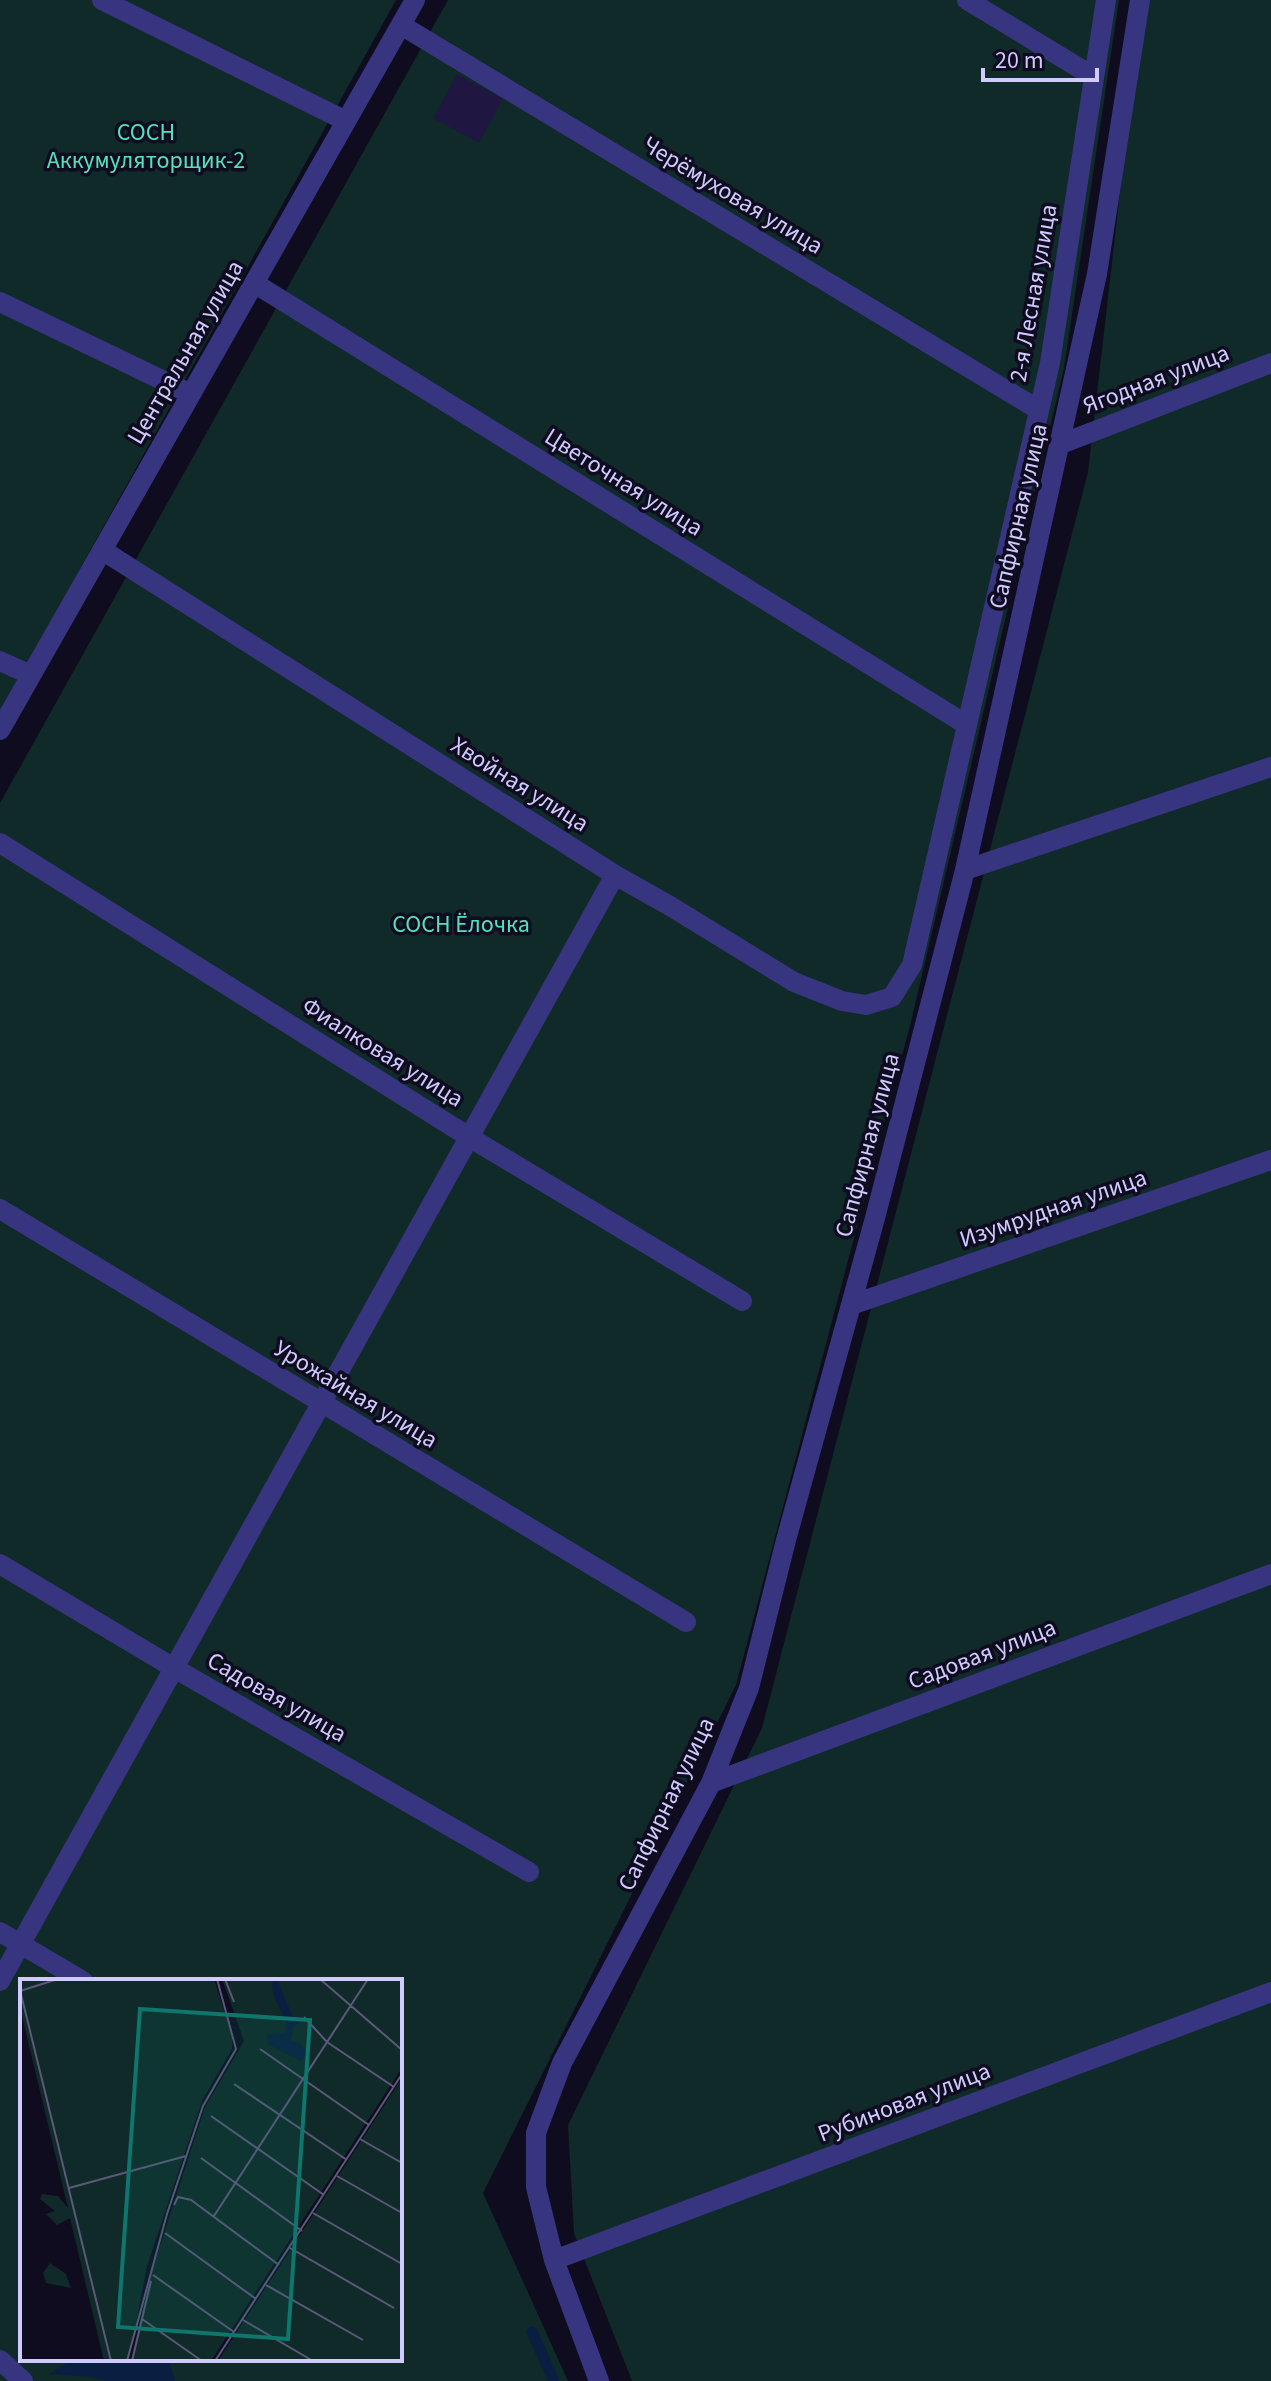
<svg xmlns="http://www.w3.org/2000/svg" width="1271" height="2381" viewBox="0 0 1271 2381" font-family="'Source Sans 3',sans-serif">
<rect width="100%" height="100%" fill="#0f0c20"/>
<path fill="#0f2a28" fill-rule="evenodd" d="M0,0h396l-396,713z
M448,0h671l-55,368 -153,654 -175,663 -253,508 85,188h-568v-1578zM22,1981h378v378h-378z
M1142,0h129v2381h-639l-58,-148 -6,-108 194,-397 326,-1256z"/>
<path fill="#091f41" d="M73,2359h96l6,22h-69l-14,-4 -43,-3z"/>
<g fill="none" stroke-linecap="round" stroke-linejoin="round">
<path stroke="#091f41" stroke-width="11" d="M532,2332l22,49"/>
</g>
<path fill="#1f1741" d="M457,74l46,25 -24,44 -46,-25z"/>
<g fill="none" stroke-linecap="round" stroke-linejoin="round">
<path stroke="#373580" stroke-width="20" d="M102,0l244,121
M967,0l127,77
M401,25l638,385
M254,283l713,442
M0,302l191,92
M1061,444l210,-81
M102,550l513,325 55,31 124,76 48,19 24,4 26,-8 20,-32 138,-602 56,-363
M0,661l31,14
M0,730l415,-730
M0,843l469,294 273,164
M965,870l306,-103
M0,1209l686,413
M851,1305l420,-145
M0,1564l174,104 355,204
M711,1783l560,-209
M0,1932l83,49
M0,1981l615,-1106
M554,2260l717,-268
M0,2360l23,21
M599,2381l-45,-121 -18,-73v-54l26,-70 149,-280 38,-95 37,-148 89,-322 90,-348 132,-596 43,-274"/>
</g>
<g text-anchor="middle" stroke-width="7" stroke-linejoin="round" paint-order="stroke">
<g font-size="24" fill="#54e2bc" stroke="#0f0c20">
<text x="146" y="140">СОСН<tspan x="146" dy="28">Аккумуляторщик-2</tspan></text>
<text x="461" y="932">СОСН Ёлочка</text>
</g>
<g font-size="24" fill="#d0caff" stroke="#0f0c20">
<text transform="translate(733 195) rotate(31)" y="8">Черёмуховая улица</text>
<text transform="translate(1033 293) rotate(-80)" y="8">2-я Лесная улица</text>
<text transform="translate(185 352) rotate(-60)" y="8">Центральная улица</text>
<text transform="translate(1156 379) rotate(-21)" y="8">Ягодная улица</text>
<text transform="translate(624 482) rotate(32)" y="8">Цветочная улица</text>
<text transform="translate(1018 516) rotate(-77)" y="8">Сапфирная улица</text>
<text transform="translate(520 784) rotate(32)" y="8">Хвойная улица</text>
<text transform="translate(383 1052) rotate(32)" y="8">Фиалковая улица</text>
<text transform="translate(867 1145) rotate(-75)" y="8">Сапфирная улица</text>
<text transform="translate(1053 1208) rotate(-19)" y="8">Изумрудная улица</text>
<text transform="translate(356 1394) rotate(31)" y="8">Урожайная улица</text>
<text transform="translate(982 1654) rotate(-21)" y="8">Садовая улица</text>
<text transform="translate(277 1697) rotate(30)" y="8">Садовая улица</text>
<text transform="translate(666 1804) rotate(-64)" y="8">Сапфирная улица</text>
<text transform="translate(904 2102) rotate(-21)" y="8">Рубиновая улица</text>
</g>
</g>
<g transform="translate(20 1979)">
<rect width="382" height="382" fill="#0f0c20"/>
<path d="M0,0h194l18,56v14l-30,52 -55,165 -18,95h-25l-34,-143 -13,7 -11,-11 9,-3 -15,-12 2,-5 16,2 10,12 -48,-200zM202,0h180v89l-191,293h-80l18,-81 56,-173 39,-66zM382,99v283h-184zM30,284l16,11 5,14 -25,-5 -3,-10z" fill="#0f2a28"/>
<path d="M252,0h5l16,39 10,3 -9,5 -4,14 12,5 4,9 -5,7 -33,-17 -1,-9 18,-2 2,-10 -14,-29z" fill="#091f41"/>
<path fill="none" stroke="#5c5879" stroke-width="2" d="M205,0l9,23M300,0l82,71M0,11l91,371M0,12l38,-12M284,38l23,25 67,45M240,70l109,76M214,105l113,76M191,137l113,79M340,160l42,24M181,179l101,73M317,197l65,37M49,209l117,-32M154,226l4,-8 13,3 88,65M293,234l89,51M194,237l154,-237M145,254l91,66M270,269l104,60M133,296l81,57M246,306l97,55M122,340l60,42M223,341l70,41M107,382l40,-147 36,-108 33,-57 -19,-70M112,382l19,-80M195,382l187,-287"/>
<path fill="#0f766e" fill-opacity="0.15" stroke="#0f766e" stroke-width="4" d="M120,30l170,11 -22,319 -170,-12z"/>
<rect width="382" height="382" fill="none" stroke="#d0caff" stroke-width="4"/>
</g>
<path d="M983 68v12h114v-12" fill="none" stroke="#d0caff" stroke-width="4"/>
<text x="995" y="68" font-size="24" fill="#d0caff" stroke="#0f0c20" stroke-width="6" paint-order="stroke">20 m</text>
</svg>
